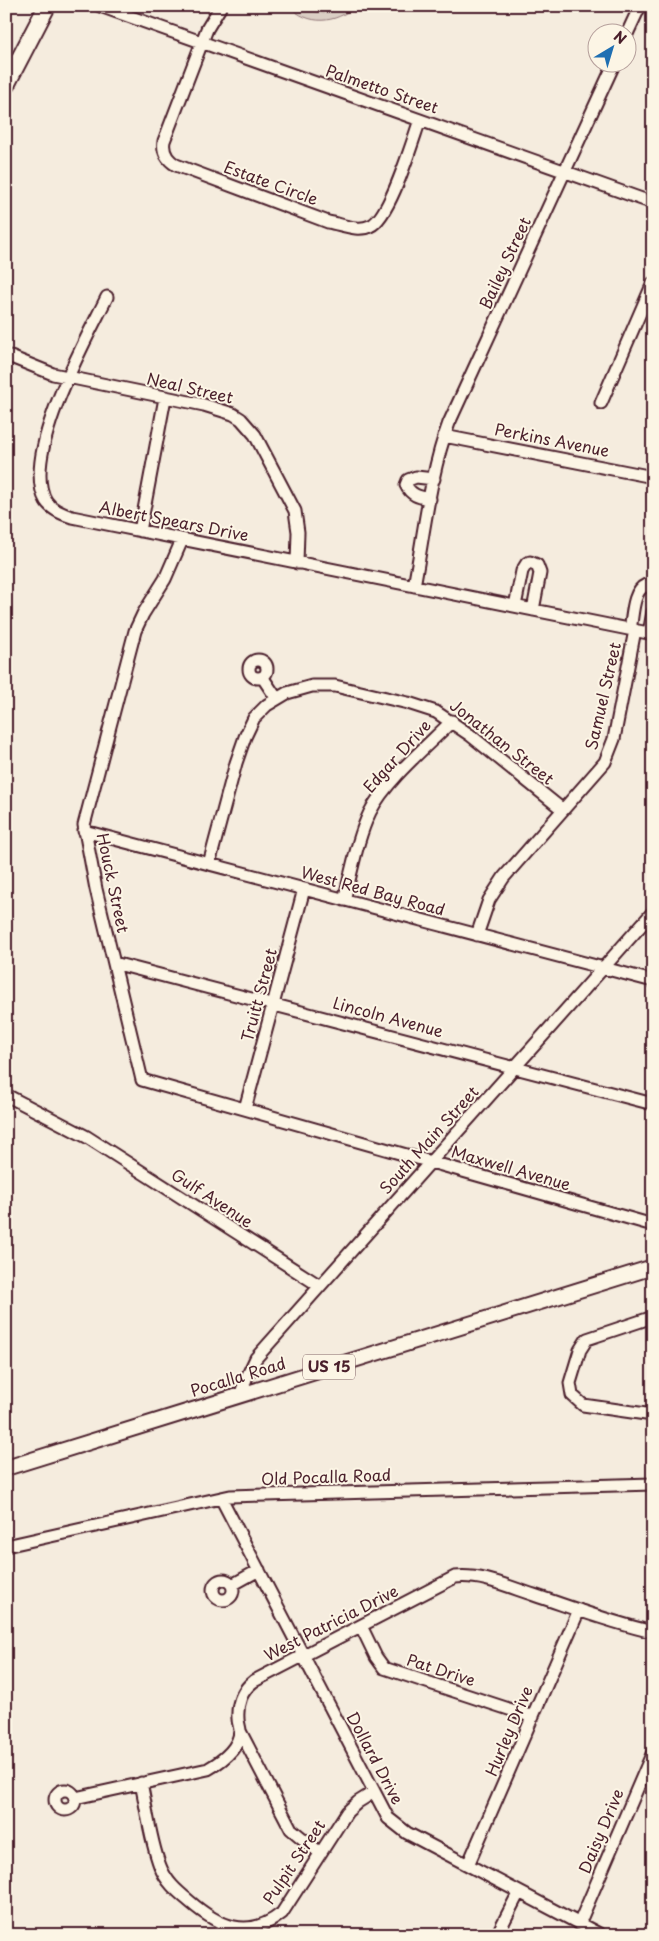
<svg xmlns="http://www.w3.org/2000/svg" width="659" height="1941" viewBox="0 0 659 1941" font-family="'Playpen Sans',sans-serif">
<rect width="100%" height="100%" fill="#f5ecde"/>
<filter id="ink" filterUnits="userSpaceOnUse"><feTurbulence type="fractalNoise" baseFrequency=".02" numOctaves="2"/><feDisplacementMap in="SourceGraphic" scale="10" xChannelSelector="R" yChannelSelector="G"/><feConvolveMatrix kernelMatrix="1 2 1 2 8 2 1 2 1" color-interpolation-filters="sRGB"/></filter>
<g filter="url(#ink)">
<path fill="#dbcec4" stroke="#927678" d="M289,6h12l9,5 14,2 19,-7h12c-19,18 -47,20 -66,0z"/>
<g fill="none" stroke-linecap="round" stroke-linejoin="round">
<g stroke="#4a1f2b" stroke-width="15">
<path id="minor" d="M100,6l553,197
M221,6l-14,23 -43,112c-2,11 4,19 12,24l152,57c13,2 30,10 42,4 20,-8 42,-84 50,-106
M626,36l14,-30
M107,297c-21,43 -87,159 -61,204 6,9 16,13 26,16l581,117
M6,355l47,19 151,31 29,9 8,5 14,16 40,76 3,21 -1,31
M601,403l52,-120
M444,436l209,41
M430,499c-10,-2 -19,-3 -24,-14l2,-5 8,-3 18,2
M140,531l25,-133
M182,540l-17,39 -22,35 -8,17 -51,194 12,64 46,191 511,145
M414,586c10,-52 16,-113 35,-163l166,-361
M515,606l7,-35 5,-8 3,-1 7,3 3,8 -7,37
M630,629c3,-12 2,-38 16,-44l7,3
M649,633l4,-21
M249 669a9 9 0 1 1 18 0a9 9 0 1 1-18 0Z
M263,678l14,21
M84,831l569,150
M209,864l27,-101 9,-26 9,-19 13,-13 20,-12 25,-7h23l73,17 28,9 34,23 93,75
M344,900c8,-29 13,-61 26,-88 16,-32 56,-65 82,-91
M477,935l12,-35 15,-23 101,-115 9,-23 21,-109
M114,963l539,141
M6,1095l81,42 233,149
M245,1109l59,-220
M653,1317l-66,22 -7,11 -10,33 2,12 11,10 70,10
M240,1396l6,-17 10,-21 397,-446
M221,1498l167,320 19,15 194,102
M6,1546l224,-50 423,-12
M213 1590a10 10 0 1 1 20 0a10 10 0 1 1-20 0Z
M232,1585l27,-15
M361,1626l15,31 8,11 149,49
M240,1731l51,98 29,24
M141,1783c6,27 9,57 19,83 6,16 17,25 29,35 29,25 59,40 93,12l65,-101 11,-10 16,-10
M55 1800a10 10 0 1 1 20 0a10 10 0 1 1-20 0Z
M75,1798l133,-29c14,-8 31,-20 32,-38 0,-4 -2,-8 -2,-12 -1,-16 3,-28 16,-38l201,-104c27,-3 54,10 79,18 39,13 78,28 119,37
M468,1865l111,-255
M579,1924l74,-172
M497,1935l22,-43"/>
</g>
<g stroke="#4a1f2b" stroke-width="18">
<path id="major" d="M6,1468l647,-201"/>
</g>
<g stroke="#4a1f2b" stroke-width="20">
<path id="highway" d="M6,85l41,-79"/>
</g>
<use href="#minor" stroke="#fcf5e5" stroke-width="11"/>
<use href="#major" stroke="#fcf5e5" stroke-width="14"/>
<use href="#highway" stroke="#fcf5e5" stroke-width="16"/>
</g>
</g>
<g text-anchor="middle" stroke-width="4" stroke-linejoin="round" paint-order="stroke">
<rect fill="#fcf5e5" stroke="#7f5f63" stroke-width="1" x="303" y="1354.5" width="52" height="25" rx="4"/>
<g font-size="15" font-weight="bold" fill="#4a1f2b">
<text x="329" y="1372">US 15</text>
</g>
<g font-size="16" fill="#4a1f2b" stroke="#fcf5e5">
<text transform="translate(382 89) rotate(19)" y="6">Palmetto Street</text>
<text transform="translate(271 183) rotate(20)" y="6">Estate Circle</text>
<text transform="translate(505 263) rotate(-65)" y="6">Bailey Street</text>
<text transform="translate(190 388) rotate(13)" y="6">Neal Street</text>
<text transform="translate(552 440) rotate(11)" y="6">Perkins Avenue</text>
<text transform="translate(174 521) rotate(11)" y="6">Albert Spears Drive</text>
<text transform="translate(603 696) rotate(-77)" y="6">Samuel Street</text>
<text transform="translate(502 742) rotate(38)" y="6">Jonathan Street</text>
<text transform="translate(397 756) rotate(-48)" y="6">Edgar Drive</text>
<text transform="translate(113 883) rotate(78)" y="6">Houck Street</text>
<text transform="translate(373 891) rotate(15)" y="6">West Red Bay Road</text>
<text transform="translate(259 995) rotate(-75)" y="6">Truitt Street</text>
<text transform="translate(388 1017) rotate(15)" y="6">Lincoln Avenue</text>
<text transform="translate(429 1140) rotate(-48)" y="6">South Main Street</text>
<text transform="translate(511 1168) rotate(16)" y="6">Maxwell Avenue</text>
<text transform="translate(212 1198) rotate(33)" y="6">Gulf Avenue</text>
<text transform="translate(238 1377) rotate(-17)" y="6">Pocalla Road</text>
<text transform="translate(326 1477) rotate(-2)" y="6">Old Pocalla Road</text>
<text transform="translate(331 1623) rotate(-27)" y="6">West Patricia Drive</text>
<text transform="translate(441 1670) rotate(18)" y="6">Pat Drive</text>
<text transform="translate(509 1731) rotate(-67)" y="6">Hurley Drive</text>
<text transform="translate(375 1758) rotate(62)" y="6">Dollard Drive</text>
<text transform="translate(601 1831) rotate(-67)" y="6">Daisy Drive</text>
<text transform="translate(294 1862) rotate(-56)" y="6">Pulpit Street</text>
</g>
</g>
<rect width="659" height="1941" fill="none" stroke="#fcf5e5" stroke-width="25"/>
<rect x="12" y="12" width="634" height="1916" fill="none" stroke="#4a1f2b" stroke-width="2" filter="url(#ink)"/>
<g transform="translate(612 48) rotate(38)"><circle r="24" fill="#fcf5e5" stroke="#b59f9b"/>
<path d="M0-4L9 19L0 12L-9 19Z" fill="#1f6fb2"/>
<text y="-8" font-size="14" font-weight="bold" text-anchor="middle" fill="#4a1f2b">N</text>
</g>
</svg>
